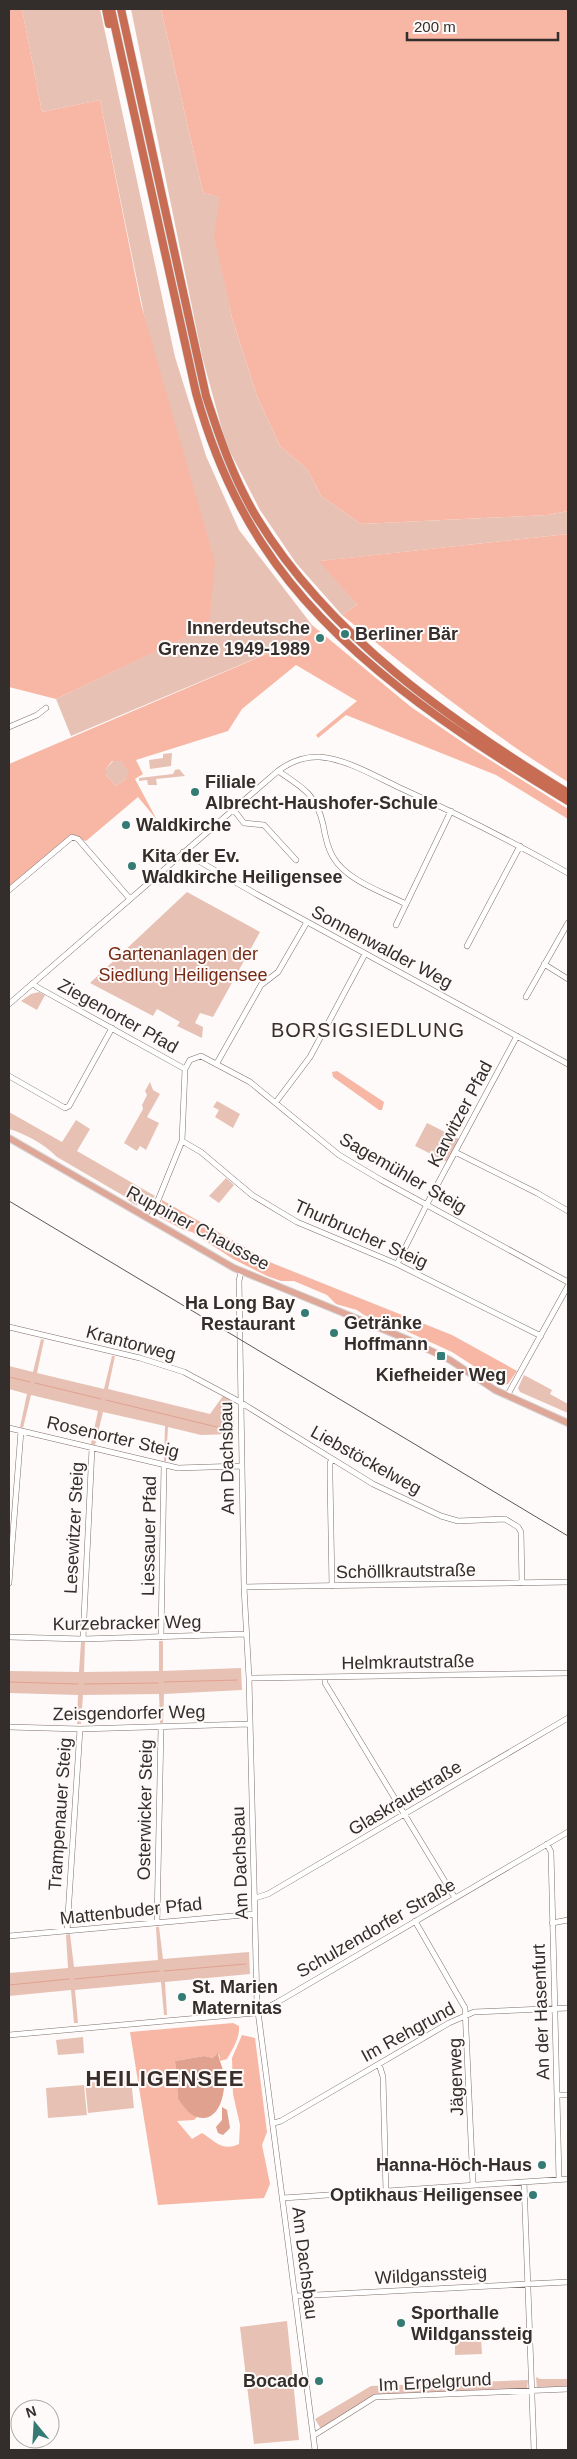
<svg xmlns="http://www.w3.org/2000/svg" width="577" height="2459" viewBox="0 0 577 2459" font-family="Arial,sans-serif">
<rect width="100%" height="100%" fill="#fdfaf9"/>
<path fill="#e8c1b5" d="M22,9h78l75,348 31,99 33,74 73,95 -8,13 -233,98 -15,-37 152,-73 -108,-526 -58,12z
M131,9h30l42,184 18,4 -6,38 17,83 25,78 23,50 27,23 14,27 40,28 186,-9 21,-4v23l-248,27 37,44 -15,10 -46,-52 -36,-53 -34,-66 -24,-88z
M172,753l-1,13 -21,3 -1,-9 14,-2v-4z
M113,761h8l9,11 -5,8 -9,6 -10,-11v-6z
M179,769l6,7 -29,3 1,6h-9l-1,-5 -8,1v-3l34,-4 2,-4z
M187,892l73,40 -47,85 -13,-4 -5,10 8,4 -1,11 -25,-12 3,-4 -23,-13 -4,7 -63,-33z
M39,992l6,3 -8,15 -16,-9 10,-7z
M150,1082l3,8 7,4 -13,23 12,6 -13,27 -6,-4 -3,5 -13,-8 19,-34 -1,-4 5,-10 -2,-4z
M217,1101l23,13 -7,14 -18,-11 4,-7 -6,-3z
M9,1112l53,30 14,-22 14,9 -13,22 78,45c-10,14 -20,12 -31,0l-67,-39c-13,-13 -31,-23 -48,-28z
M427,1123l34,17 -12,23 -34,-17z
M226,1178l8,7 -15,18 -10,-7z
M41,1339l3,1 -7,33 67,16 8,-33h3l-7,33 102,25 13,-18 10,6 1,32 -33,1 -33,-8 -2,35 -2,-1 1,-35 -62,-14 -8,33 -4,-1 7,-33 -67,-16 -8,33 -3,-1 7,-33 -18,-5v-23l24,6z
M524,1375l28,15 -2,4 18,10v9l-48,-21 -2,-4z
M159,1641h4v30l78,-3 1,22 -78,4 -1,29h-3l-1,-29 -76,1 -2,29h-4l1,-29 -69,-2v-22l70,1 2,-30h4l-1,30 75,-1z
M156,1927h3l4,32 86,-7 1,22 -85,8 2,33h-3l-3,-33 -86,8 3,33h-4l-3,-33 -62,6v-23l59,-5 -2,-33 4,-1 4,33 84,-7z
M83,2037l1,16 -26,2 -2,-15z
M131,2079l3,29 -46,5 -3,-30z
M84,2085l3,30 -39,3 -2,-30z
M287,2321l12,119 -45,4 -14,-117z
M481,2339l1,15 -27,1v-15z
M536,2377l4,2h28v9l-31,1z
M528,2380l-1,9 -152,6 -54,34 -6,-10 56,-33z"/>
<path fill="#f7b7a4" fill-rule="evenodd" d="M9,9h13l20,103 58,-12 41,204 74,258 -6,64 -153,73 -47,-12z
M161,9h407v502l-21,4 -186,9 -40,-28 -14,-27 -27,-23 -23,-50 -25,-78 -18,-83 6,-38 -17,-4z
M568,534v248c-80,-50 -153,-107 -226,-167l15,-10 -38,-44z
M312,625l99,82 60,41 97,61v10l-72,-44 -150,-60 -28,23 -2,-3 41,-34 -61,-36 -54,44 -14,22 -92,29 7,14 -8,5 22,41 -19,-23 -52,44 -15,-4 -62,53v-126l295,-126zM112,761h9l8,11 -4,8 -9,6 -10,-11v-6z
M337,1071l47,31 -2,8h-3l-46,-33 -1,-5z
M162,1200l110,63 180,72 65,36 -9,13 -5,1 -51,-33 -48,-22 -40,-15 -7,-5 -21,-6 -9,-9 -33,-14h-13l-14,-5 -34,-17 -41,-27 -8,-2 -25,-13z
M233,2023l6,3c1,11 -6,23 -12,33l-7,2 -1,-7 -6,4 -9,-2 -29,5 3,38 19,18 -3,3 -17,1 15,18 10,-6c13,8 20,19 37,11l1,-19 -7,-31 -1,-36 10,-23 13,3 12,94 -5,13 8,39 -6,14 -106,7 -28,-173z"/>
<path fill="#e0a18f" d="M218,2053c1,8 5,14 6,22 2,16 -4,49 -27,42 -8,-2 -14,-12 -19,-18l-3,-38 29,-5 9,2z
M222,2107l5,3 3,18 -7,7 -5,-2 -2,-6 6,-7z"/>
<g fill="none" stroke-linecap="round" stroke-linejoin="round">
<path stroke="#e0a18f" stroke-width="1" d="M9,1377l21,5
M35,1383l66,16
M106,1400l119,29
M9,1682l69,2
M164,1682l73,-2
M84,1684l74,-1
M164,1971l82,-7
M75,1979l84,-8
M9,1985l60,-6"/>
<g stroke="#7e706c" stroke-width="6">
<path id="minor" d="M9,727l28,-12 9,-7
M278,771c24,16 38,23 45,53 2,12 4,23 10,33 14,24 50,35 73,47
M233,809l11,14 20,2 32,35
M183,852l73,42 312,170
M9,890l63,-53 6,2 52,60
M396,925l55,-114
M467,946l53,-100
M544,964l24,15
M33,983l4,4 148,82
M526,997l42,-74
M9,1004l269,-233c12,-9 26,-15 42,-14 26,2 55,19 78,30 58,26 115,55 170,86
M217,1063l44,-78 17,-13 29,-50
M9,1076l56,32 4,-2 43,-78
M276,1102l34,-45 55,-103
M182,1141l19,11 51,43 45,27 100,42 144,72
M455,1152l82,41 31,18
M427,1204l90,-168
M150,1220l32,-79 3,-72 5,-9 11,-4 49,26 89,73 42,25 187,102
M397,1264l28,-56
M241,1272l-2,9 5,306 5,91 8,326 58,446
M9,1327l131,31 44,14 56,30 133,82 68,32 17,5 47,-2 13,8 3,5 1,51
M507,1396l61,-110
M9,1428l169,40 63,-2
M9,1583l12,-152
M332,1586l-2,-108v-15l2,-3
M244,1587l324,-5
M9,1637l74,2 163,-5
M161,1637l3,-172
M83,1639l9,-191
M325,1677v6l130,215
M249,1678l319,-5
M9,1727l71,2 169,-5
M547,1844l4,8 8,327
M255,1898l13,-4 300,-176
M415,1921l50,87 8,177
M157,1923l4,-196
M552,1923l16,-3
M67,1931l13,-202
M9,1936l246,-22
M9,2035l246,-22 21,-10 292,-171
M379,2064l4,13 3,115
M557,2095h11
M274,2123l7,-2 168,-98 25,-11 94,-4
M524,2182l10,268
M283,2198l285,-19
M296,2296l272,-14
M313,2436l62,-39 193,-8"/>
</g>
<g stroke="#d6d5d5" stroke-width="8">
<path id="major" d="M9,1138l225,130 175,72 41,20 45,30 73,33"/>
</g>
<g stroke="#d6d5d5" stroke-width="9">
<path id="highway" d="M106,9l3,15
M111,9l85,384c15,54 36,105 67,152 71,110 195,189 305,256
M121,9l85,387c14,43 28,84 51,122 73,119 194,203 311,275"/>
</g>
<use href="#minor" stroke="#fff" stroke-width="5"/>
<use href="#major" stroke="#dea798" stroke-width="6"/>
<use href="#highway" stroke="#c86d54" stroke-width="8"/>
<path stroke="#5e5857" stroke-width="1" d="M9,1201l559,335"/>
</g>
<g fill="#347b74" stroke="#fdfaf9" stroke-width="2">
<circle cx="345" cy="634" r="5"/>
<circle cx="320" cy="638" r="5"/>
<circle cx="195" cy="792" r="5"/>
<circle cx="126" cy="825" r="5"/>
<circle cx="132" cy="866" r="5"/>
<circle cx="305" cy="1313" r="5"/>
<circle cx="334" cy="1333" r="5"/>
<rect x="436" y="1351" width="10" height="10" rx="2.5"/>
<circle cx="182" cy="1997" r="5"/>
<circle cx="542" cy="2165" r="5"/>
<circle cx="533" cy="2195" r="5"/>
<circle cx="401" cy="2323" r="5"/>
<circle cx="319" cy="2381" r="5"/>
</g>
<g text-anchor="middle" stroke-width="4" stroke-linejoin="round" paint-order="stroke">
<g font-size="18" font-weight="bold" fill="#332d2b" stroke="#fdfaf9" text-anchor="start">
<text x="310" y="634" text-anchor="end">Innerdeutsche<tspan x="310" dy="21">Grenze 1949-1989</tspan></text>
<text x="355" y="640">Berliner Bär</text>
<text x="205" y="788">Filiale<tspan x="205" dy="21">Albrecht-Haushofer-Schule</tspan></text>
<text x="136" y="831">Waldkirche</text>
<text x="142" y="862">Kita der Ev.<tspan x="142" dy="21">Waldkirche Heiligensee</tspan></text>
<text x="295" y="1309" text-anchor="end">Ha Long Bay<tspan x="295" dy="21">Restaurant</tspan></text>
<text x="344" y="1329">Getränke<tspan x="344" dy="21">Hoffmann</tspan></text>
<text x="441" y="1381" text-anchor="middle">Kiefheider Weg</text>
<text x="192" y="1993">St. Marien<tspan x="192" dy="21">Maternitas</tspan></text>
<text x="532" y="2171" text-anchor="end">Hanna-Höch-Haus</text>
<text x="523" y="2201" text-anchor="end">Optikhaus Heiligensee</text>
<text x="411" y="2319">Sporthalle<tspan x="411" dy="21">Wildganssteig</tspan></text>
<text x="309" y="2387" text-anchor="end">Bocado</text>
</g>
<g font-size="18" fill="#332d2b" stroke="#fdfaf9">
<text transform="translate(382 947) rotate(28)" y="6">Sonnenwalder Weg</text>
<text transform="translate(118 1016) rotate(29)" y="6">Ziegenorter Pfad</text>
<text transform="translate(460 1114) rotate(-62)" y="6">Karwitzer Pfad</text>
<text transform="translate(403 1173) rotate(30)" y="6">Sagemühler Steig</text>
<text transform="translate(198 1228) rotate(28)" y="6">Ruppiner Chaussee</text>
<text transform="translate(361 1234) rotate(24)" y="6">Thurbrucher Steig</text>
<text transform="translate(131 1343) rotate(15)" y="6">Krantorweg</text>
<text transform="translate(113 1437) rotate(13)" y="6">Rosenorter Steig</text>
<text transform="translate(227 1458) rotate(-91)" y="6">Am Dachsbau</text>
<text transform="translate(366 1460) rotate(29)" y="6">Liebstöckelweg</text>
<text transform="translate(74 1528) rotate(-87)" y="6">Lesewitzer Steig</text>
<text transform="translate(149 1536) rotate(-89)" y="6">Liessauer Pfad</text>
<text transform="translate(406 1571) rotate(-1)" y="6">Schöllkrautstraße</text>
<text transform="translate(127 1623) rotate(-1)" y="6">Kurzebracker Weg</text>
<text transform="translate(408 1662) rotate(-1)" y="6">Helmkrautstraße</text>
<text transform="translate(129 1713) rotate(-1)" y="6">Zeisgendorfer Weg</text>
<text transform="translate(405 1798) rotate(-31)" y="6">Glaskrautstraße</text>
<text transform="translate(145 1810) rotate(-89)" y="6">Osterwicker Steig</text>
<text transform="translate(60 1814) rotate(-86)" y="6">Trampenauer Steig</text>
<text transform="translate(240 1863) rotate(-92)" y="6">Am Dachsbau</text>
<text transform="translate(131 1911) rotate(-6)" y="6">Mattenbuder Pfad</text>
<text transform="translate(376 1928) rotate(-30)" y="6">Schulzendorfer Straße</text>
<text transform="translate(541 2012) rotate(-92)" y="6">An der Hasenfurt</text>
<text transform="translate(408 2032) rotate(-29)" y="6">Im Rehgrund</text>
<text transform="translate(456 2077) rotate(-92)" y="6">Jägerweg</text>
<text transform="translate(305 2263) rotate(83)" y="6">Am Dachsbau</text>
<text transform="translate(431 2275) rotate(-3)" y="6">Wildganssteig</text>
<text transform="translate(435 2382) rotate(-3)" y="6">Im Erpelgrund</text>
</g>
<g font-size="18" fill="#752a15" stroke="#fdfaf9">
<text x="183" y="960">Gartenanlagen der<tspan x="183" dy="21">Siedlung Heiligensee</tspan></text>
</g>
<g font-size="20" letter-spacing="1" fill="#3a2e2b" stroke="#fdfaf9">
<text x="368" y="1037">BORSIGSIEDLUNG</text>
</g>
<g font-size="22" font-weight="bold" letter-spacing="1" fill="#3a2e2b" stroke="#fdfaf9">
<text x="165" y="2086">HEILIGENSEE</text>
</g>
</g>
<rect width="577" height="2459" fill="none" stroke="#332d2b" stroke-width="20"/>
<g transform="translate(35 2424) rotate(342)"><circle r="24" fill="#fdfaf9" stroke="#aca8a7"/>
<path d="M0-4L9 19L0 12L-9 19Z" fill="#347b74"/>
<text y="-8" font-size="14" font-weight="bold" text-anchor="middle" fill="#332d2b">N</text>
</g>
<path d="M407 32v8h151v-8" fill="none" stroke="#332d2b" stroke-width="2.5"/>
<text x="414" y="32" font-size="15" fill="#332d2b" stroke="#fdfaf9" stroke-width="4" paint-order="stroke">200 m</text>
</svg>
